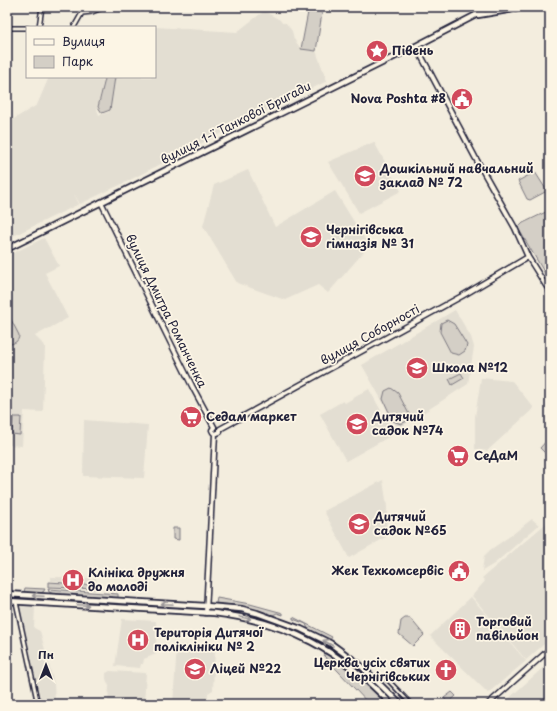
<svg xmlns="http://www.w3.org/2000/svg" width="557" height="711" viewBox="0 0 557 711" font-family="'Playpen Sans',sans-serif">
<rect width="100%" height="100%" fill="#f3edde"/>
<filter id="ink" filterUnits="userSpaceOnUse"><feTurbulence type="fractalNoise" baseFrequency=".025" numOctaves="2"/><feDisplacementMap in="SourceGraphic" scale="8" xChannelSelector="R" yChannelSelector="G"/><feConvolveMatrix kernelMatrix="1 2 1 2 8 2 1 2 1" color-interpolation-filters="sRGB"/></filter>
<g filter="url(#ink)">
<path fill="#e3ded2" d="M264,11l16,9 2,3h4l6,8 2,8 7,10 15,2 11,30 -145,72 -56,29 -46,22 -6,-10 5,10 -72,35v-116l30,-18 12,-28h44l11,3 -7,29 2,6 10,-3 6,-35h40v-50l82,5z
M374,142l27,49 -42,22 -31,-51z
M248,170l27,57 60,-36 34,55 -41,47 -10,-8 -33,15 -48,-17 -34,-57 11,-41z
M44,238l15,28 -14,7 23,45 -33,18 10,10 -2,66 -19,-1 -2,35 -15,-1v-189z
M455,310l16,27 3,10 -6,37 -70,45 -36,-64z
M481,378l31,3 22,27 -47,43 -12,-2v-32z
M369,389l25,45 -48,27 -26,-47 23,-13 2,2z
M84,420l64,5 -4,53 -61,-2z
M383,480l4,27 -1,30 -37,21 -25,-47z
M532,519l7,6 -45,39 -12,7 2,-15 6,-6 23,-16z
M550,520v119l-24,21 -54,-64 13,-15 -3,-3z
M51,577l45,1v5l-45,-2z
M471,597l55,64 -38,32 -58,-57z
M16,604l19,2 -1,22 6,3 14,53 1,16 -11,-1h-3l-1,-3 -15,-64h-2z
M122,619l34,2v33l-12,5 -1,5h-2l-1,4 -25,-2z
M177,645l38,3 -2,42 -5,3 -1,11h-34z
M548,663l2,2v39h-43l-2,-2z
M110,671l36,2 -2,31h-36l1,-18 -3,-7v-6z"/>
<path fill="#d4cfc6" stroke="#7b7880" d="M309,7h14l-7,44 -15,-2z
M101,77h14l-5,33 -8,3 -4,-6 7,-28z
M535,172l12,19 -17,9 -3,-1 -9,-18z
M550,210v72l-32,-54 5,-5z
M7,312l12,23c0,7 -5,8 -11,10z
M447,320l7,4 13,21 -2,6 -6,4 -8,-2 -11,-21 1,-9z
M461,373l3,5 -12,7 -3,-6z
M391,388l7,5 11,21 -2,7 -6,3 -8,-3 -10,-22 2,-8z
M13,417h8l-1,18 -8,-1z
M550,437v9l-5,7 -5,-5z
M173,528h6v12l-6,-1z
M48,582l50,3v4l-50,-2z
M25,588l20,1 -1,2 -3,2 -17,-1z
M48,589l70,5v4l-64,-4 -5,-2z
M24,598l93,5v2l-93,-6z
M217,598l33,6 33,9v2l-6,-2 -4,2 -33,-9 -24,-3z
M121,603l74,5v1h-2l-72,-4z
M216,609c8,1 17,1 25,3 30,5 58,18 85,32l-1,2c-34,-19 -70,-32 -109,-35z
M293,617l39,20 -2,3 -22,-11 -2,-5 -13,-5z
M405,618h5l14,17 -11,11 -14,-12 2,-13z
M330,646l29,21 29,27 -2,1c-17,-17 -35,-35 -57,-47z
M326,653l32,22 24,25 -5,4h-8l-45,-48z
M452,692l4,4 -8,7 -4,-5z"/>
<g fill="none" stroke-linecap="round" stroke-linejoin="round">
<g stroke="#22223b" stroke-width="5.5">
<path id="pedestrian" d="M386,678l25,26"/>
</g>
<g stroke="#22223b" stroke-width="6">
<path id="minor" d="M39,27l3,-20
M74,27l8,-14 10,-1 12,-5
M7,28h20
M16,602l21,98 -7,4
M37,700l16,4"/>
</g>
<g stroke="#22223b" stroke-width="7">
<path id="tertiary" d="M416,46l59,111 40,71 13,29 22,35
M101,202l91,184 22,41
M215,434l5,-2v-3l242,-133 66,-39
M206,613l9,-179 -2,-2 -1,-2 2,-3
M488,704l62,-55"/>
</g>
<g stroke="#22223b" stroke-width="8">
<path id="secondary" d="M502,7l6,3 17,-3
M549,7h1
M478,15l30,-5
M7,249l409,-203 58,-30 13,-9
M7,594l199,12 36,3 15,4 44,16 29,14 30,22 40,39
M7,601l207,12c74,9 126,37 177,91"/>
</g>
<use href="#pedestrian" stroke="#fcf5e5" stroke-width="2.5"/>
<use href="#minor" stroke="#fcf5e5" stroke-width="3"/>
<use href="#tertiary" stroke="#fcf5e5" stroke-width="4"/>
<use href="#secondary" stroke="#fcf5e5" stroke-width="4.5"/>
</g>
<defs><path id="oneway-shaft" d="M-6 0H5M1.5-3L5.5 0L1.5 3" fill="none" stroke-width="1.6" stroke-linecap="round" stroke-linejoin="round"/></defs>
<g stroke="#9a9698">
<use href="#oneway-shaft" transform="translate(38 596) rotate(-177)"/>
<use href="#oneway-shaft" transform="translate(167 604) rotate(-177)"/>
<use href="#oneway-shaft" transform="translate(83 605) rotate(3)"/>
<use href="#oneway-shaft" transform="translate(245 618) rotate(12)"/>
<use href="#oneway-shaft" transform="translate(328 643) rotate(-150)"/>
</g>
</g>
<defs>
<g id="sight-disc" transform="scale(1.15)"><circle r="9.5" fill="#d1495b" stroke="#fcf5e5"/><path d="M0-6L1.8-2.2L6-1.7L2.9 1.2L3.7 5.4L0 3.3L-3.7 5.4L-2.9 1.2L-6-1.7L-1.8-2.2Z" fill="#fff"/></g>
<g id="civic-disc" transform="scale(1.15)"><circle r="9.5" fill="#d1495b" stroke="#fcf5e5"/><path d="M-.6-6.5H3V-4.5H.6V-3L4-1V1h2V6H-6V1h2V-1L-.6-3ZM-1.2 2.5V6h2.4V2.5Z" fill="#fff"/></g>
<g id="school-disc" transform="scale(1.15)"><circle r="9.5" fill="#d1495b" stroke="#fcf5e5"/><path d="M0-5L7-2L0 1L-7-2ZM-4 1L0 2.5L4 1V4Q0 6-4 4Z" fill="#fff"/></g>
<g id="supermarket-disc" transform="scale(1.15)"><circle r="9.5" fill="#d1495b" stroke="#fcf5e5"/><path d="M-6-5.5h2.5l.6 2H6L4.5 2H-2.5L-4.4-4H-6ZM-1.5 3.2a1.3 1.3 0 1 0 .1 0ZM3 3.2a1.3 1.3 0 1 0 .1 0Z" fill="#fff"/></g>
<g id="hospital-disc" transform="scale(1.15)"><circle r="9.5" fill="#d1495b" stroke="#fcf5e5"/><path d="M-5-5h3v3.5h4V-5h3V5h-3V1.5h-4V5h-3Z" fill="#fff"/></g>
<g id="building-disc" transform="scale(1.15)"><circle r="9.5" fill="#d1495b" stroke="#fcf5e5"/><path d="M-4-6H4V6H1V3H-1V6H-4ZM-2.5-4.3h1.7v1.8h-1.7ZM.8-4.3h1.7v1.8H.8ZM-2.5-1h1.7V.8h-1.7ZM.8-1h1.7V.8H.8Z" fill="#fff"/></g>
<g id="church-disc" transform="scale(1.15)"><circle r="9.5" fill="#d1495b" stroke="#fcf5e5"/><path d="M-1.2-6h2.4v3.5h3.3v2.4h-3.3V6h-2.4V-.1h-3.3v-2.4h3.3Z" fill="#fff"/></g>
</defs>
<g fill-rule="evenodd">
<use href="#sight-disc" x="377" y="51"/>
<use href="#civic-disc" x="462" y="99"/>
<use href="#school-disc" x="365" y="176"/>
<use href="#school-disc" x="311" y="237"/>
<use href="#school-disc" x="417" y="368"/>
<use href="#supermarket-disc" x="191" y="417"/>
<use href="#school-disc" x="357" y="424"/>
<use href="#supermarket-disc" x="458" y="456"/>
<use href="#school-disc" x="359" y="524"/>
<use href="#civic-disc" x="459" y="571"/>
<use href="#hospital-disc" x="73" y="580"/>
<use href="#building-disc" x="460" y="629"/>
<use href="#hospital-disc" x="138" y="640"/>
<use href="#school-disc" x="195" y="669"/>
<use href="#church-disc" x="446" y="670"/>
</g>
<g text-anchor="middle" stroke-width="3.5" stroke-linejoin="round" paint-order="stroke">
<g font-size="12" font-weight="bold" fill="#22223b" stroke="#fcf5e5" text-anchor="start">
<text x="392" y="55">Півень</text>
<text x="446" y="103" text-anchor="end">Nova Poshta #8</text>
<text x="380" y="173">Дошкільний навчальний<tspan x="380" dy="14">заклад № 72</tspan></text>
<text x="326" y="234">Чернігівська<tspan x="326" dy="14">гімназія № 31</tspan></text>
<text x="432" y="372">Школа №12</text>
<text x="206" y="421">Седам маркет</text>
<text x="372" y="421">Дитячий<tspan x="372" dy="14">садок №74</tspan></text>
<text x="474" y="460">СеДаМ</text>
<text x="374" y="521">Дитячий<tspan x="374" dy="14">садок №65</tspan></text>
<text x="444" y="575" text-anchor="end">Жек Техкомсервіс</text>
<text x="88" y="577">Клініка дружня<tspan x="88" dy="14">до молоді</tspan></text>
<text x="476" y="626">Торговий<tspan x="476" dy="14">павільйон</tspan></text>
<text x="154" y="637">Територія Дитячої<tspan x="154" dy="14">поліклініки № 2</tspan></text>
<text x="430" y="667" text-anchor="end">Церква усіх святих<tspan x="430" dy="14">Чернігівських</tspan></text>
<text x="210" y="673">Ліцей №22</text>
</g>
<g font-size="12" fill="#22223b" stroke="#fcf5e5">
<text transform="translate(236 123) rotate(-27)" y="4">вулиця 1-ї Танкової Бригади</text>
<text transform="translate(166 311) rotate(64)" y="4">вулиця Дмитра Романченка</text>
<text transform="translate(370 335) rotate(-29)" y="4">вулиця Соборності</text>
</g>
</g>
<rect width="557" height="711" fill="none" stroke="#fcf5e5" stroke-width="24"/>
<rect x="12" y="12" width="533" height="687" fill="none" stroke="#22223b" stroke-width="1.5" filter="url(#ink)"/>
<rect x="26" y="26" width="130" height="52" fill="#fcf5e5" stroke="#a5a1a1"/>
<rect x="34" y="39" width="20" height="6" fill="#fcf5e5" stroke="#a5a1a1"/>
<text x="62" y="46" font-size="12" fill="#22223b">Вулиця</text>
<rect x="34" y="56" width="20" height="12" fill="#d4cfc6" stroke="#a5a1a1"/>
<text x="62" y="66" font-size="12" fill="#22223b">Парк</text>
<g transform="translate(46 665)" stroke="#fcf5e5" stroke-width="3" paint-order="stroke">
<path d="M0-3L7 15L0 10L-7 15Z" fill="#22223b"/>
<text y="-6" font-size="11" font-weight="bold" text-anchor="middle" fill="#22223b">Пн</text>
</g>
</svg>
